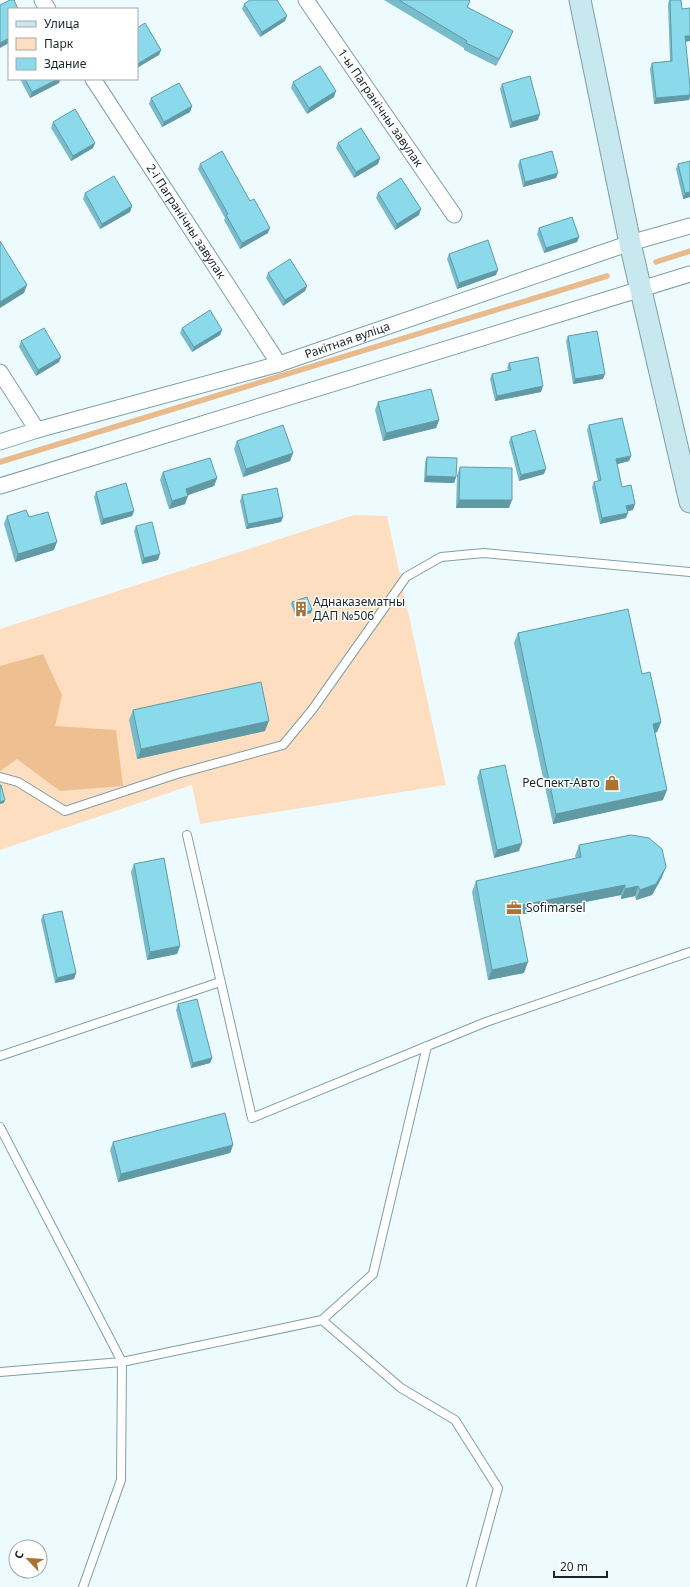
<svg xmlns="http://www.w3.org/2000/svg" width="690" height="1587" viewBox="0 0 690 1587" font-family="'Noto Sans',sans-serif">
<rect width="100%" height="100%" fill="#eefbfe"/>
<path fill="#fedec0" d="M354,515l33,1 59,269 -246,39 -8,-39 -192,65v-221z"/>
<path fill="#eebf91" d="M43,654l19,41 -7,31 61,4 7,56 -63,5 -43,-32 -17,12v-105z"/>
<g fill="none" stroke-linecap="round" stroke-linejoin="round">
<path stroke="#e8ba8c" stroke-width="5.5" d="M656,262l34,-11
M0,462l607,-186"/>
<g stroke="#7f9fa6" stroke-width="10">
<path id="lane" d="M0,777l18,5 47,29 112,-37 106,-29 29,-35 94,-133 35,-20 43,-4 206,19
M187,835l65,283 234,-96 204,-70
M0,1056l220,-74
M0,1127l122,235 200,-42 51,-46 54,-228
M322,1320l79,68 54,32 43,68 -27,99
M0,1372l122,-10 -1,118 -38,107"/>
</g>
<g stroke="#7f9fa6" stroke-width="17">
<g id="street">
<path d="M42,0l6,9"/>
<path id="s1" d="M306,0l148,215"/>
<path id="s2" d="M93,79l186,285"/>
<path d="M0,372l37,58"/>
<path id="s3" d="M0,442l37,-12 242,-66 351,-121 60,-17"/>
<path d="M0,486l690,-212"/>
</g>
</g>
<g stroke="#7f9fa6" stroke-width="23">
<path id="secondary" d="M580,0l50,243 60,259"/>
</g>
<use href="#lane" stroke="#fff" stroke-width="8"/>
<use href="#street" stroke="#fff" stroke-width="15"/>
<use href="#secondary" stroke="#c6e8ee" stroke-width="21"/>
</g>
<path fill="#78bbca" d="M384,0h85l-1,8 45,23 -3,7 -14,28 -32,-16v-2z
M669,0l13,9 8,32 -5,1 5,44v11l-1,3 -35,4 -4,-35 2,-6 18,-2 -2,-56z
M244,4l41,17 -25,16 -18,-28z
M20,79h40l-1,4 -29,15z
M293,82l41,15 -27,17 -16,-26z
M502,84l36,36 -28,8 -10,-39z
M151,98l41,8 -2,6 -28,15 -13,-23z
M53,122l42,21 -2,5 -22,13 -20,-33z
M338,143l42,15 -2,6 -24,14 -18,-30z
M520,160l36,18 -33,9 -5,-22z
M690,161v36l-7,2 -7,-30 2,-5z
M200,164l68,69 -28,16 -16,-29 1,-2 -27,-49z
M85,193l47,13 -2,6 -30,17 -17,-30z
M378,193l41,22 -24,15 -19,-32z
M539,228l40,9 -2,5 -33,11 -7,-19z
M449,254l47,21 -39,14 -10,-30z
M268,273l39,13 -2,5 -22,15 -17,-28z
M182,328l40,2 -2,5 -28,17 -12,-19z
M568,336l35,43 -30,5 -7,-43z
M21,341l40,16 -2,5 -23,14 -17,-29z
M509,363l32,29 -46,9 -5,-22 2,-5 16,-4 -1,-2z
M378,402l61,18 -3,8 -53,13 -8,-31z
M589,425l42,31 -2,5 -12,3 5,23 11,23 -6,1 -1,7 -26,6 -8,-37 2,-5 4,-1 -11,-51z
M511,437l33,37 -25,7 -10,-39z
M237,441l56,12 -3,8 -47,16 -9,-28z
M427,457l29,20 -2,6 -30,-1 1,-20z
M460,467l49,41h-53l1,-33z
M163,472l54,6 -3,8 -27,9 -2,9 -16,5 -9,-29z
M96,492l38,19 -2,5 -31,9 -7,-28z
M242,495l41,22 -2,5 -35,7 -6,-28z
M7,516l22,1 25,33 -39,12 -11,-38z
M136,526l22,34 -16,4 -8,-33z
M292,602l19,11 -15,5 -5,-14z
M518,633l124,41 19,48 -4,10 -2,1 8,67 -110,24 -39,-181z
M133,710l132,21 -128,28 -8,-39z
M480,770l39,81 -25,7 -17,-80z
M579,845l83,32 -10,18 -16,5 -1,-4 -14,3v-4l-102,20 5,58 -36,7 -16,-88 4,-11 100,-23 -1,-2z
M134,864l46,82 -3,8 -30,6 -16,-88z
M43,915l33,58 -2,6 -19,4 -14,-63z
M178,1004l34,54 -2,5 -19,5 -15,-58z
M113,1142l120,3 -3,8 -112,29 -8,-32z"/>
<path fill="#6199a4" d="M287,16l-2,5 -25,16 2,-5z
M513,31l-3,7 -14,28 3,-7z
M685,36h5v5l-7,1z
M9,38v5l-9,5v-5z
M161,50l-2,5 -22,13v-4z
M58,79h2l-1,4 -29,15 2,-6z
M336,91l-2,6 -27,17 2,-6z
M690,95l-1,5 -35,4 2,-6z
M192,106l-2,6 -28,15 2,-5z
M540,114l-2,6 -28,8 2,-6z
M95,143l-2,5 -22,13 2,-5z
M380,158l-2,6 -24,14 2,-6z
M558,173l-2,5 -33,9 2,-5z
M690,192v5l-7,2 2,-6z
M132,206l-2,6 -30,17 2,-5z
M421,209l-2,6 -24,15 2,-6z
M270,228l-2,5 -28,16 2,-6z
M579,237l-2,5 -33,11 2,-5z
M498,270l-2,5 -39,14 2,-6z
M27,285l-3,8 -24,15v-6z
M307,286l-2,5 -22,15 2,-6z
M222,330l-2,5 -28,17 2,-5z
M61,357l-2,5 -23,14 2,-6z
M605,374l-2,5 -30,5 2,-5z
M543,386l-2,6 -46,9 2,-5z
M439,420l-3,8 -53,13 3,-8z
M293,453l-3,8 -47,16 3,-8z
M631,456l-2,5 -15,4 2,-6z
M546,469l-2,5 -25,7 2,-6z
M426,476l30,1 -2,6 -30,-1z
M217,478l-3,8 -31,11 3,-8z
M188,496l-3,8 -16,5 3,-8z
M459,500h53l-3,8h-53z
M635,504l-2,6 -9,2 2,-6z
M134,511l-2,5 -31,9 2,-6z
M628,513l-2,5 -26,6 2,-6z
M283,517l-2,5 -35,7 2,-5z
M57,542l-3,8 -39,12 3,-8z
M160,554l-2,6 -16,4 2,-6z
M312,610l-1,3 -15,5 1,-3z
M269,721l-4,10 -128,28 4,-10z
M661,722l-4,10 -8,2 4,-10z
M667,790l-4,10 -110,24 3,-10z
M5,800l-1,3 -4,1v-2z
M522,843l-3,8 -25,7 3,-8z
M666,867l-4,10 -10,18 -16,5 4,-10z
M625,885l-4,10 -108,21 4,-10z
M638,886l-3,10 -14,3 4,-10z
M180,946l-3,8 -30,6 3,-8z
M528,962l-4,11 -36,7 4,-10z
M76,973l-2,6 -19,4 2,-5z
M212,1058l-2,5 -19,5 2,-5z
M233,1145l-3,8 -112,29 3,-8z"/>
<path fill="#8bdaeb" stroke="#6199a4" d="M10,0h4l4,9h-9v29l-9,5v-38z
M250,0h27l10,16 -25,16 -18,-28z
M399,0h70l1,1 -3,6 46,24 -14,28 -33,-16 1,-2z
M670,0h11l1,9 8,-1v28h-5l5,50v9l-34,3 -4,-35 20,-2z
M145,23l16,27 -24,14v-36z
M320,66l16,25 -27,17 -16,-26z
M530,76l10,38 -28,8 -10,-38z
M25,79h33l-26,13z
M179,83l13,23 -28,16 -13,-24z
M75,109l20,34 -22,13 -20,-34z
M361,128l19,30 -24,14 -18,-29z
M222,151l28,50 4,-2 16,29 -28,15 -16,-28 2,-1 -28,-50z
M552,151l6,22 -33,9 -5,-22z
M690,161v31l-5,1 -7,-29z
M114,176l18,30 -30,18 -17,-31z
M401,178l20,31 -24,15 -19,-31z
M572,217l7,20 -33,11 -7,-20z
M488,240l10,30 -39,13 -10,-29z
M0,241l27,44 -27,17z
M290,259l17,27 -22,14 -17,-27z
M210,310l12,20 -28,17 -12,-19z
M44,328l17,29 -23,13 -17,-29z
M597,331l8,43 -30,5 -7,-43z
M538,357l5,29 -46,10 -5,-22 19,-4 -2,-7z
M431,389l8,31 -53,13 -8,-31z
M622,418l9,38 -15,3 6,28 9,-2 4,19 -9,2 2,7 -26,5 -8,-36 7,-2 -12,-55z
M283,425l10,28 -47,16 -9,-28z
M535,430l11,39 -25,6 -10,-38z
M427,457l30,1 -1,19 -30,-1z
M210,458l7,20 -31,11 2,7 -16,5 -9,-29z
M460,467l52,1v32h-53z
M126,483l8,28 -31,8 -7,-27z
M277,488l6,29 -35,7 -6,-29z
M26,510l3,7 19,-5 9,30 -39,12 -11,-38z
M152,522l8,32 -16,4 -8,-32z
M307,597l5,13 -15,5 -5,-13z
M628,609l14,65 8,-2 11,50 -8,2 14,66 -111,24 -38,-181z
M261,682l8,39 -128,28 -8,-39z
M505,765l17,78 -25,7 -17,-80z
M0,785h1l4,15 -5,2z
M631,835l18,3 13,11 4,18 -10,17 -16,6 -2,-4 -13,3v-4l-108,21 11,56 -36,8 -16,-89 105,-24 -2,-12z
M164,858l16,88 -30,6 -16,-88z
M62,911l14,62 -19,5 -14,-63z
M197,999l15,59 -19,5 -15,-59z
M225,1113l8,32 -112,29 -8,-32z"/>
<defs>
<g id="building-bare" transform="scale(1.2)"><path d="M-4-6H4V6H1V3H-1V6H-4ZM-2.5-4.3h1.7v1.8h-1.7ZM.8-4.3h1.7v1.8H.8ZM-2.5-1h1.7V.8h-1.7ZM.8-1h1.7V.8H.8Z" fill="#ab7231" stroke="#fff" stroke-width="2.5" paint-order="stroke"/></g>
<g id="shop-bare" transform="scale(1.2)"><path d="M-5-2.5h2.3a2.7 3.5 0 0 1 5.4 0H5L5.5 6h-11ZM-1.5-2.5h3a1.5 2.3 0 0 0-3 0Z" fill="#ab7231" stroke="#fff" stroke-width="2.5" paint-order="stroke"/></g>
<g id="office-bare" transform="scale(1.2)"><path d="M-6-3h4V-5.5h4V-3h4V5H-6ZM-1-4.5V-3h2v-1.5ZM-6 0V1H6V0Z" fill="#ab7231" stroke="#fff" stroke-width="2.5" paint-order="stroke"/></g>
</defs>
<g fill-rule="evenodd">
<use href="#building-bare" x="301" y="609"/>
<use href="#shop-bare" x="612" y="783"/>
<use href="#office-bare" x="514" y="908"/>
</g>
<g text-anchor="middle" stroke-width="3" stroke-linejoin="round" paint-order="stroke">
<g font-size="12" fill="#192629" stroke="#fff">
<text dy="4" stroke="none"><textPath href="#s1" startOffset="131">1-ы Пагранічны завулак</textPath></text>
<text dy="4" stroke="none"><textPath href="#s2" startOffset="170">2-і Пагранічны завулак</textPath></text>
<text dy="4" stroke="none"><textPath href="#s3" startOffset="362">Ракітная вуліца</textPath></text>
</g>
<g font-size="12" fill="#192629" stroke="#fff" text-anchor="start">
<text x="313" y="606">Аднаказематны<tspan x="313" dy="14">ДАП №506</tspan></text>
<text x="600" y="787" text-anchor="end">РеСпект-Авто</text>
<text x="526" y="912">Sofimarsel</text>
</g>
</g>
<rect x="8" y="8" width="130" height="72" fill="#ffffff" stroke="#a3a8a9"/>
<rect x="16" y="21" width="20" height="6" fill="#c6e8ee" stroke="#a3a8a9"/>
<text x="44" y="28" font-size="12" fill="#192629">Улица</text>
<rect x="16" y="38" width="20" height="12" fill="#fedec0" stroke="#a3a8a9"/>
<text x="44" y="48" font-size="12" fill="#192629">Парк</text>
<rect x="16" y="58" width="20" height="12" fill="#8bdaeb" stroke="#a3a8a9"/>
<text x="44" y="68" font-size="12" fill="#192629">Здание</text>
<g transform="translate(28 1559) rotate(295)"><circle r="19" fill="#ffffff" stroke="#a3a8a9"/>
<path d="M0-3L7 15L0 10L-7 15Z" fill="#ab7231"/>
<text y="-6" font-size="11" font-weight="bold" text-anchor="middle" fill="#192629">С</text>
</g>
<path d="M554 1571v6h53v-6" fill="none" stroke="#192629" stroke-width="2"/>
<text x="560" y="1571" font-size="12" fill="#192629" stroke="#ffffff" stroke-width="3" paint-order="stroke">20 m</text>
</svg>
